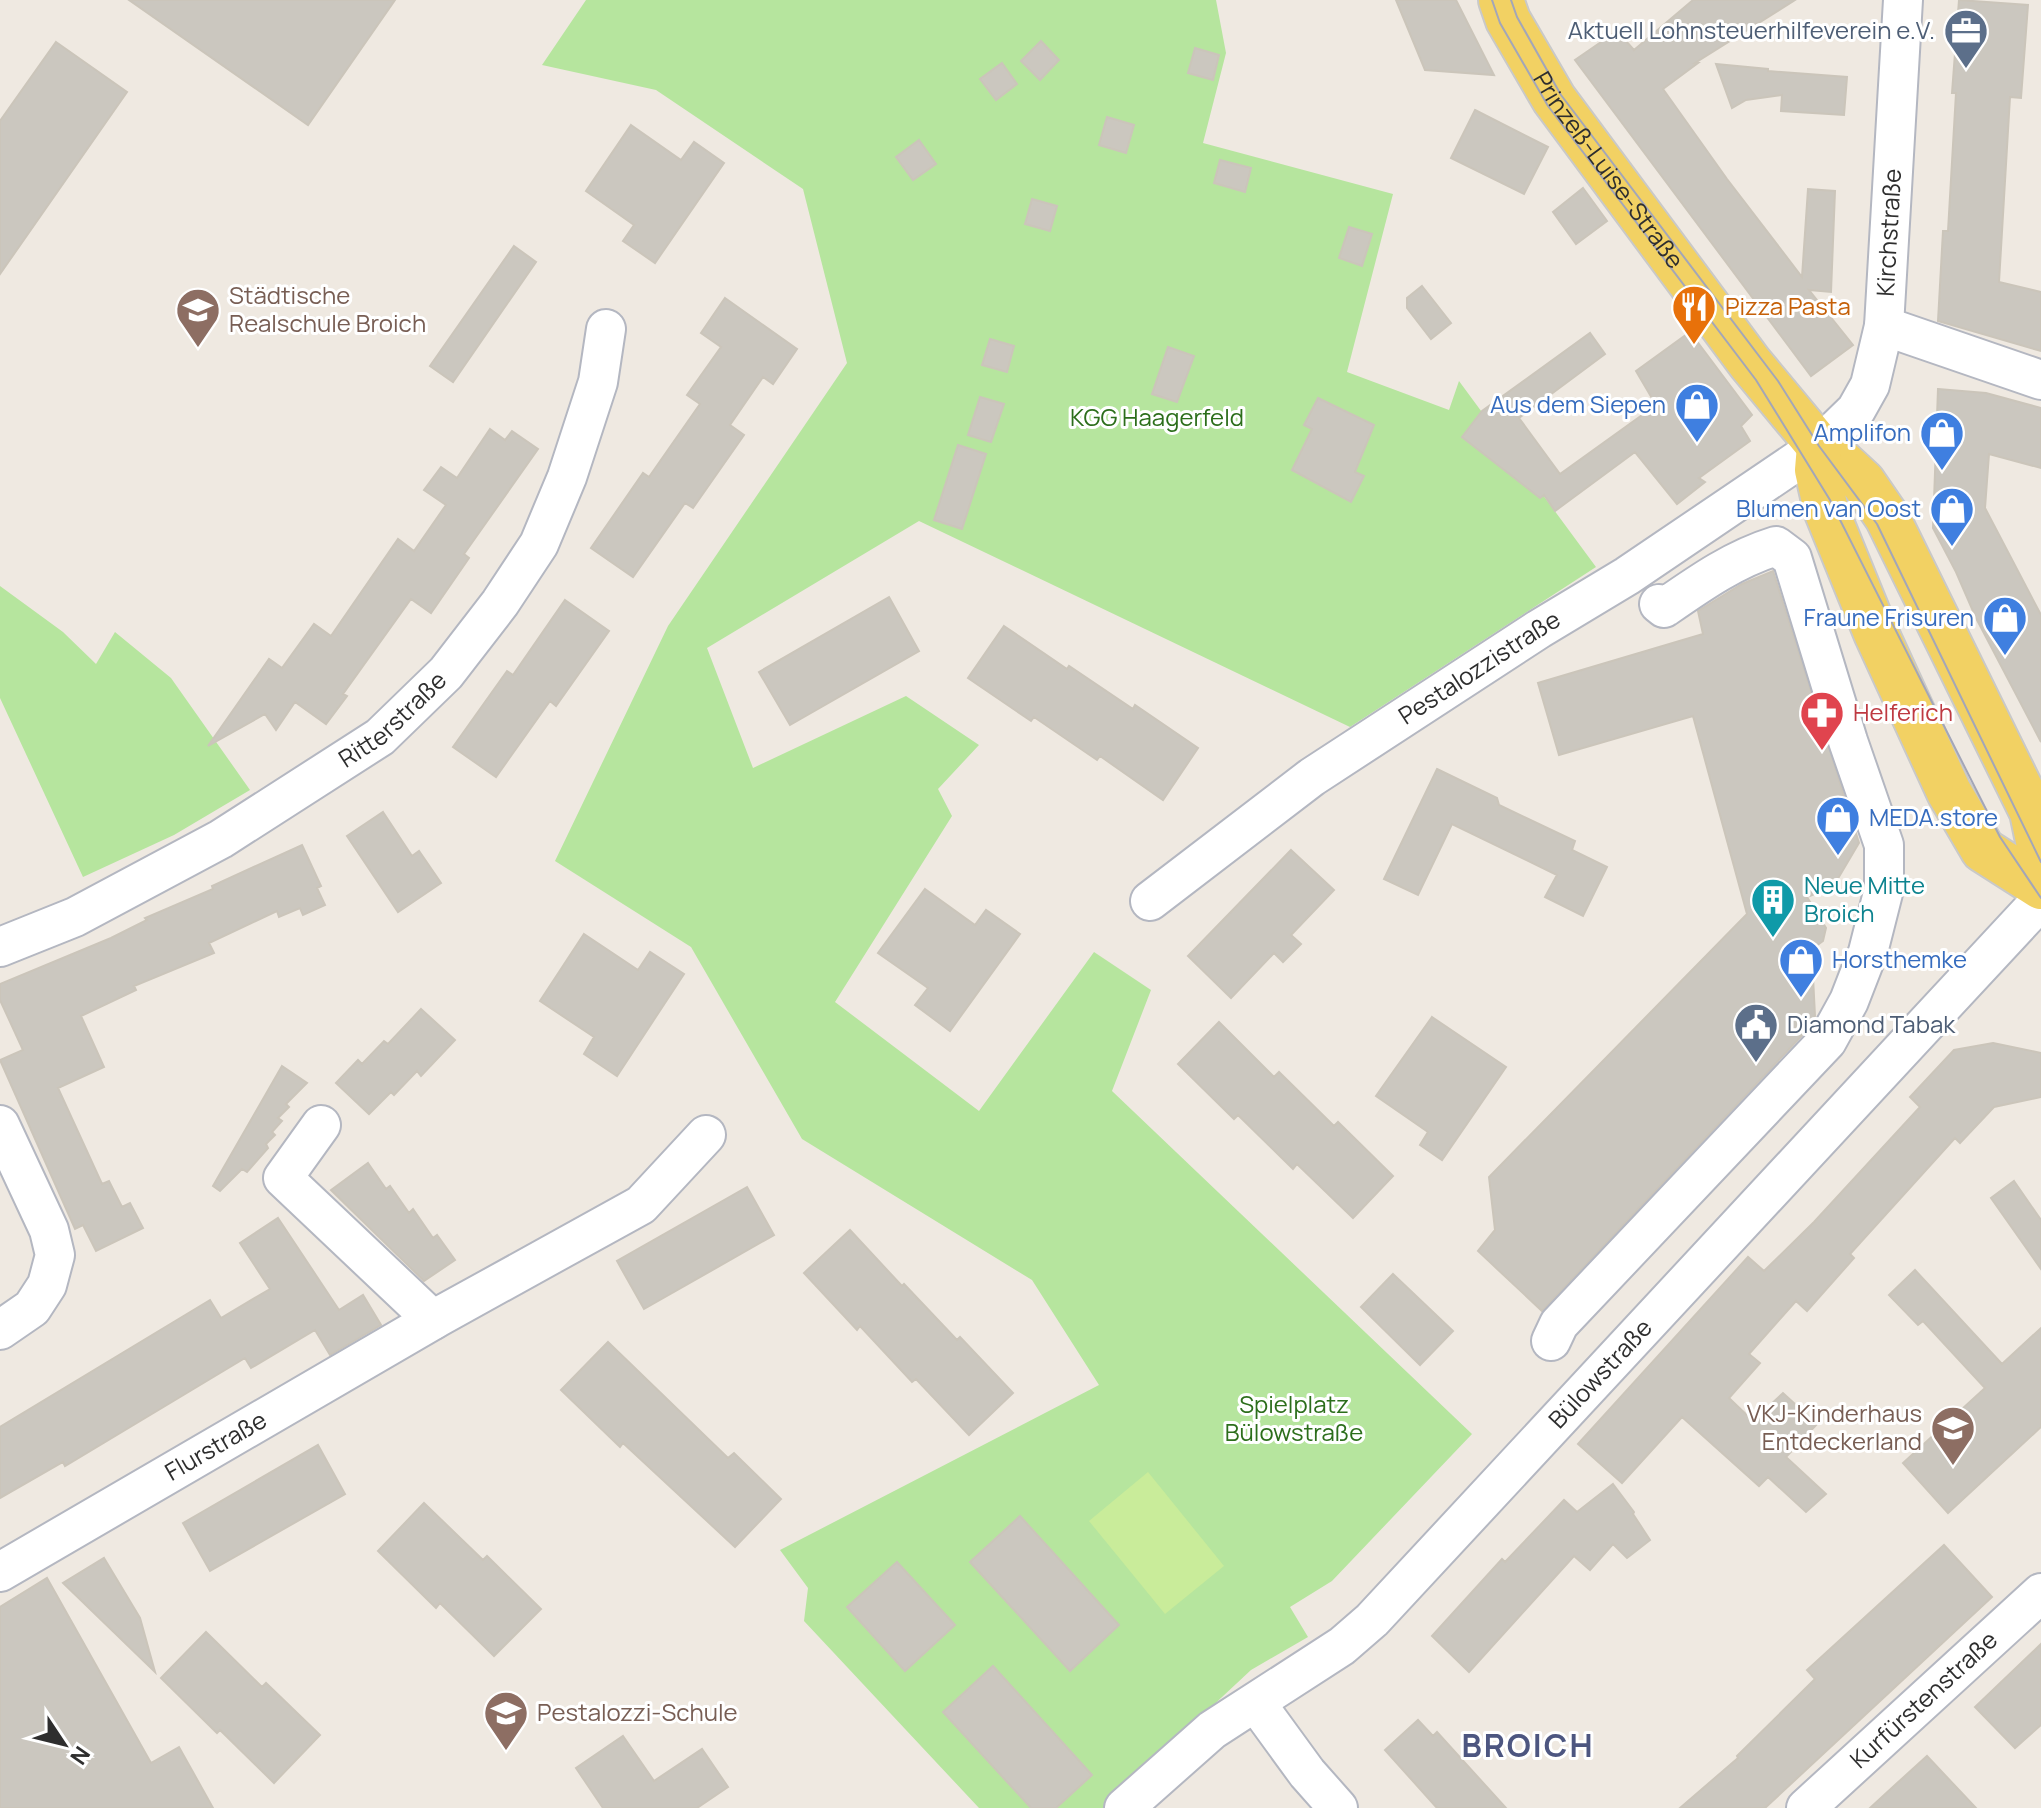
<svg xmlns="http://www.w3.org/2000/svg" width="2041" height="1808" viewBox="0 0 2041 1808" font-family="Manrope,sans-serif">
<rect width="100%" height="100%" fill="#efe9e1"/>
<path fill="#b6e59e" d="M586,0h630l10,53 -23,90 190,51 -46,178 102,38 10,-29 137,186 -246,160 -431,-206 -212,127 46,120 153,-72 73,49 -41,44 14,27 -117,186 144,109 115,-159 57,38 -39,101 360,343 -140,147 -42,26 18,30 -57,33 -148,138h-124l-175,-187 4,-33 -28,-38 319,-165 -67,-105 -230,-141 -111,-192 -136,-86 113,-235 179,-263 -44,-174 -147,-99 -114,-25z
M0,586l63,46 33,32 19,-32 56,46 79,112 -76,45 -91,42 -83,-179z"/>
<path fill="#c9ec9a" d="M1148,1472l76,94 -59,48 -76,-93z"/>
<path fill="#cbc7bf" stroke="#cbc5ba" stroke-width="2" d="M129,0h266l-87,125z
M1396,0h60l38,75 -69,-5z
M1693,0h102l-100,63h3l-35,26 64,90 75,98 6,-88 27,2 -4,101 -22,-2 44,55 -42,31 -236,-316 42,-29 17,19z
M1959,0l69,5 -7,93 -11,-1 -11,185 42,10v59l-103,-30 5,-90h5l8,-138h-4z
M1041,41l18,19 -19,20 -19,-19z
M56,42l71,50 -127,182v-153z
M1195,48l24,7 -6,25 -25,-7z
M1002,63l15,21 -21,16 -16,-21z
M1716,64l52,5v2l79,6 -3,38 -63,-4 1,-16 -36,5 -14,8z
M1475,110l73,37 -24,47 -73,-36z
M1107,117l27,8 -8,28 -27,-8z
M631,125l50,35 13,-18 30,21 -69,100 -32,-22 11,-16 -48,-34z
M919,140l17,24 -23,16 -17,-23z
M1220,160l31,8 -6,24 -31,-9z
M1583,188l24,33 -31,23 -23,-32z
M1032,199l25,7 -7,25 -25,-7z
M1349,227l23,7 -10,32 -23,-8z
M514,246l22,16 -83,120 -23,-16z
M1422,286l29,37 -20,16 -24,-31v-10z
M725,298l72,51 -24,35 -10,-7 -33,48 14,10 -51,73 -8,-5 -52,74 -42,-29 52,-75 6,4 51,-73 -13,-9 34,-48 -20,-14z
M1690,332l62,83 -11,11 9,15 -51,37 6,4 -28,22 -42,-52 -80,59 -11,-16 -4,3 -78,-61 20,-26 108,-78 15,21 -86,64 41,56 96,-69 -20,-34z
M990,339l24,7 -7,26 -25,-7z
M1168,347l26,9 -17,46 -25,-8z
M1938,389l48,4 55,15v60l-52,-14 -4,54 56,107v127l-65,-124 -20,-46 -23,-44z
M980,397l24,7 -13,38 -23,-7z
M1318,398l56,27 -19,47 9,4 -13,26 -59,-32 20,-41 -8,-4z
M490,429l15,11 7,-9 26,18 -74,105 5,4 -38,55 -20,-14 -68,95 4,2 -21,28 -31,-22 -19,28 -11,-16 -57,32 61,-87 13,9 32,-44 17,12 67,-97 16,12 32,-46 -22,-15 17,-23 16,11z
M958,445l28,9 -24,75 -28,-9z
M1773,571l86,272 -26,44 -26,10 19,31 -3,13 -27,20 17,16 2,39 -6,12 -267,283 -64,-60 17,-21 -6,-53 258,-263 -54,-198 -134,39 -21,-72 165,-49 -5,-23 44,-27z
M889,597l30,54 -129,74 -31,-53z
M565,600l44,31 -53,75 -6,-5 -54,76 -43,-30 54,-76 6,4z
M1004,626l63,43 2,-3 64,43 2,-4 63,43 -35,52 -63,-44 -3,4 -63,-43 -3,4 -63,-43z
M1437,769l60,29 2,7 76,36 -3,9 35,17 -24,49 -38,-19 12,-22 -105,-51 -34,71 -34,-16z
M383,812l29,44 7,-5 22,32 -43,29 -51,-76z
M302,845l19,41 -4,2 8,17 -22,10 -3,-7 -21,9 -2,-6 -68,32 5,10 -80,33 2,4 -55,26 23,51 -46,21 44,96 7,-3 13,26 8,-4 13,25 -47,23 -13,-26 -8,4 -75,-169 23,-10 -23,-50v-16l111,-46 36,-18 -2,-2 68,-29 -1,-3z
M1291,850l43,40 -43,45 10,9 -18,18 -9,-9 -43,45 -43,-42z
M925,889l50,36 11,-15 34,24 -70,97 -35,-26 13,-17 -50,-35z
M584,934l54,36 12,-18 34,22 -67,102 -33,-22 10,-17 -54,-36z
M421,1009l34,31 -34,36 -4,-5 -23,24 -3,-3 -22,22 -33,-31 22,-23 4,4 22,-23 4,3z
M1432,1017l74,50 -64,93 -22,-15 8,-13 -52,-36z
M1219,1022l55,55 5,-5 55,54 4,-4 55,54 -40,42 -56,-54 -4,5 -55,-54 -4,4 -56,-55z
M1993,1043l48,10v44l-47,10 -34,36 -5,-5 -105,116 4,4 -47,53 -11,-10 -47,53 11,9 -31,35 24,23 30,-28 34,31 -31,33 40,37 -20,18 -38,-35 -9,9 -77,-69 -60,66 -44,-39 170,-187 16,14 50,-49 106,-115 -10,-10 44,-47z
M282,1066l25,17 -21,21 3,3 -11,11 4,3 -10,11 3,3 -9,9 2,4 -21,24 -5,-3 -22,22 -7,-5z
M368,1163l18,26 4,-3 19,27 4,-4 20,29 4,-3 18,25 -31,21 -93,-91z
M2014,1181l27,39v49l-50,-71z
M747,1187l27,48 -130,74 -27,-48z
M278,1218l61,92 24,-15 18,30 -51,30 -15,-25 -64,38 -6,-10 -180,108 -2,-4 -63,36v-71l210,-127 11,18 49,-29 -30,-46z
M850,1230l52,56 2,-2 53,56 3,-3 53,56 -44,42 -53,-56 -4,3 -52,-56 -3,4 -53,-57z
M1915,1270l87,94 39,-36v99l-93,86 -45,-50 82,-75 -62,-67 -5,4 -29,-30z
M1393,1274l60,57 -33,34 -59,-58z
M608,1342l120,116 6,-5 47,46 -46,48 -112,-104 -3,4 -59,-57z
M318,1445l27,49 -135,77 -27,-48z
M1613,1484l21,28 -1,2 17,26 -23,18 -14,-14 -23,26 -16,-14 -105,116 -37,-36 70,-77 3,3 59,-62 13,12z
M424,1503l59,57 4,-4 54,53 -47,47 -54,-53 -4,5 -58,-57z
M1020,1516l99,109 -49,46 -100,-109z
M1944,1545l48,52 -227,211h-85l58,-50 -1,-2 78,-77 -8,-9z
M104,1558l36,60 15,54 -92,-89z
M897,1562l58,63 -50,46 -58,-64z
M47,1578l104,185 28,-16 34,61h-213v-201z
M206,1632l56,55 4,-4 54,52 -46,48 -54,-53 -3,3 -56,-55z
M2041,1644v81l-26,23 -40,-41z
M993,1666l99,109 -36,33h-25l-88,-96z
M1418,1720l15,16 4,-4 69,76h-69l-52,-58z
M623,1736l31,45 48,-32 26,38 -31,21h-94l-27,-40z
M1927,1756l49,52h-106l25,-23z"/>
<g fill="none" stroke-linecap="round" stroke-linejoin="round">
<g stroke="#b4b7c1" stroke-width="42">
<g id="minor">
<path d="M1884,326l157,54"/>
<path id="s1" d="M1150,901l162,-124 227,-148 88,-53 192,-130 37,-36 14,-25 14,-59 19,-326"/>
<path id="s2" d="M0,947l75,-30 146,-78 159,-102 66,-64 54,-70 39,-59 28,-67 31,-95 8,-53"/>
<path d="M0,1125l49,105 6,25 -8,30 -15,23 -32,22"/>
<path d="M321,1125l-38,53 150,142"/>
<path d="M1551,1341l8,-17 268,-283 22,-40 19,-49 16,-63v-44l-36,-104 -56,-183 -16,-12c-42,13 -76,37 -112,62l-5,-4"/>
<path id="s3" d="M0,1572l440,-256 201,-111 65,-70"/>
<path d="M1256,1703l51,70 31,35"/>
<path id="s4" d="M1124,1808l88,-78 130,-84 30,-26 669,-720"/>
<path id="s5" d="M1806,1808l235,-215"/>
</g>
</g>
<g stroke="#c9c9c9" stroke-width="48">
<g id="major">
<path id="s6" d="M1501,0l7,20 46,79 196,264 69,83 17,11 27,25 24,35 145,295 9,43"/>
<path d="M1819,446l-2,24 9,40 50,123 73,159 34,58 58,37"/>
</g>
</g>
<use href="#minor" stroke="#fff" stroke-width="38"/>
<use href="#major" stroke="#f2d163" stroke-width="44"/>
<path stroke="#a3a6b8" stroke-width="2" d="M1492,0l8,23 48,83 208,274 74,120 170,337 41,61
M1511,0l6,17 44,78 217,286 41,65 58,78 164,338"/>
</g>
<defs>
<g id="office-pin" transform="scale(2.3)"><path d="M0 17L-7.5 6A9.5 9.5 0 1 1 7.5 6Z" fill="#5c6f8a" stroke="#fff"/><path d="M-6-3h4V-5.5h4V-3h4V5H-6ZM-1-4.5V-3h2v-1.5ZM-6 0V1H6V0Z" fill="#fff"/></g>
<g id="restaurant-pin" transform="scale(2.3)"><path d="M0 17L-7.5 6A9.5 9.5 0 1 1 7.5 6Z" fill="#e8710a" stroke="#fff"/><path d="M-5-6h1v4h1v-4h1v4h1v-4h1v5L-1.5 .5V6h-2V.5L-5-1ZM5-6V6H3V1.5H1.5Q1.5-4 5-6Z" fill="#fff"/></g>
<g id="school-pin" transform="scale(2.3)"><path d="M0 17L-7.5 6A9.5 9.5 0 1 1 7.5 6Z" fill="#8d6e63" stroke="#fff"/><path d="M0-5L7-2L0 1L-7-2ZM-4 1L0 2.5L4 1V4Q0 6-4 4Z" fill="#fff"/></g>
<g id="shop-pin" transform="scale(2.3)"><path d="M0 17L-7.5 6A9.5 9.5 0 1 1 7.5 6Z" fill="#3f7fe0" stroke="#fff"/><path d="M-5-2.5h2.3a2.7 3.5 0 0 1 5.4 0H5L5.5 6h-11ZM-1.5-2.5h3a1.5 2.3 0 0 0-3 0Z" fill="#fff"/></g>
<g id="pharmacy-pin" transform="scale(2.3)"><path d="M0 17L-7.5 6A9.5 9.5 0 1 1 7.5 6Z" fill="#e0444e" stroke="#fff"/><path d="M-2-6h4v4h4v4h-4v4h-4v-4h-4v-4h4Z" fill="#fff"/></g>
<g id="building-pin" transform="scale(2.3)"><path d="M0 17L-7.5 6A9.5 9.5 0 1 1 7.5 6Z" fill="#0f9aa8" stroke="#fff"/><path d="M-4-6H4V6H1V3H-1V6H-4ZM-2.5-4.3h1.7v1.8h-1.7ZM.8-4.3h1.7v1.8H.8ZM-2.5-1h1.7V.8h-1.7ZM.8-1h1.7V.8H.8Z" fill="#fff"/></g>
<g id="civic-pin" transform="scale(2.3)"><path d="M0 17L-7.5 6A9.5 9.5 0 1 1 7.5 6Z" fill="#5c6f8a" stroke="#fff"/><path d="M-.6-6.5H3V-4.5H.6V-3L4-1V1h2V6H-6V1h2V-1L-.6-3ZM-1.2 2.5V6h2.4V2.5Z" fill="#fff"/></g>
</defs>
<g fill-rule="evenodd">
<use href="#office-pin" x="1966" y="31"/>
<use href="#restaurant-pin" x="1694" y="307"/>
<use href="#school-pin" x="198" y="310"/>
<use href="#shop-pin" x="1697" y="405"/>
<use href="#shop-pin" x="1942" y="433"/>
<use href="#shop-pin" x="1952" y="509"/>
<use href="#shop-pin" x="2005" y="618"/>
<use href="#pharmacy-pin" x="1822" y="713"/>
<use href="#shop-pin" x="1838" y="818"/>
<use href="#building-pin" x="1773" y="900"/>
<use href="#shop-pin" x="1801" y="960"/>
<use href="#civic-pin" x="1756" y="1025"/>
<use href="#school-pin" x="1953" y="1428"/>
<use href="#school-pin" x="506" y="1713"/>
</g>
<g text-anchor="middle" stroke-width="6" stroke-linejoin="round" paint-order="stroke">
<g font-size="24" fill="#4e5e75" stroke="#fff" text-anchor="end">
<text x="1935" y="39">Aktuell Lohnsteuerhilfeverein e.V.</text>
<text x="1787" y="1033" text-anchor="start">Diamond Tabak</text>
</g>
<g font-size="24" fill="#2e2e2e" stroke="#fff">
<text dy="8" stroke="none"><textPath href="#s6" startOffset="202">Prinzeß-Luise-Straße</textPath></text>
<text dy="8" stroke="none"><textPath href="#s1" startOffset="1044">Kirchstraße</textPath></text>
<text dy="8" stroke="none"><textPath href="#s1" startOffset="404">Pestalozzistraße</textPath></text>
<text dy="8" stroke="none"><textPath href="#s2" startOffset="456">Ritterstraße</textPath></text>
<text dy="8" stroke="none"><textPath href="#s4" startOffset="648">Bülowstraße</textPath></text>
<text dy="8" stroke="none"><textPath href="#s3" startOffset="250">Flurstraße</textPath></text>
<text dy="8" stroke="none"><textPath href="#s5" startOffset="160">Kurfürstenstraße</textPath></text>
</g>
<g font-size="24" fill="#785e54" stroke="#fff" text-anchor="start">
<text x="229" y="304">Städtische<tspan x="229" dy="28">Realschule Broich</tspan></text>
<text x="1922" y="1422" text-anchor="end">VKJ-Kinderhaus<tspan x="1922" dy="28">Entdeckerland</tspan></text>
<text x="537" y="1721">Pestalozzi-Schule</text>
</g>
<g font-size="24" fill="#c56008" stroke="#fff" text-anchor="start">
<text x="1725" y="315">Pizza Pasta</text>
</g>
<g font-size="24" fill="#366cbe" stroke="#fff" text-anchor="end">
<text x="1666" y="413">Aus dem Siepen</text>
<text x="1911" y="441">Amplifon</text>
<text x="1921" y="517">Blumen van Oost</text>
<text x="1974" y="626">Fraune Frisuren</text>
<text x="1869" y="826" text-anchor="start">MEDA.store</text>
<text x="1832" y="968" text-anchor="start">Horsthemke</text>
</g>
<g font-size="24" fill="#2c6e1b" stroke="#fff">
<text x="1157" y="426">KGG Haagerfeld</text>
<text x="1294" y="1413">Spielplatz<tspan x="1294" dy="28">Bülowstraße</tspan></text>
</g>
<g font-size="24" fill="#be3a42" stroke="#fff" text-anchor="start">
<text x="1853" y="721">Helferich</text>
</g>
<g font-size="24" fill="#0d838f" stroke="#fff" text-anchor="start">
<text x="1804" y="894">Neue Mitte<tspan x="1804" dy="28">Broich</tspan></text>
</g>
<g font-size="32" font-weight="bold" letter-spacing="2" fill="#4d5680" stroke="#fff">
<text x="1528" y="1757">BROICH</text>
</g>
</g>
<g transform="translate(64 1744) rotate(125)" stroke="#ffffff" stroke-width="6" paint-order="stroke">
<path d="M0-6L14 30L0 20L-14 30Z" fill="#2e2e2e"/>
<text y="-12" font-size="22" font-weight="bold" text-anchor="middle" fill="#2e2e2e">N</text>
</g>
</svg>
